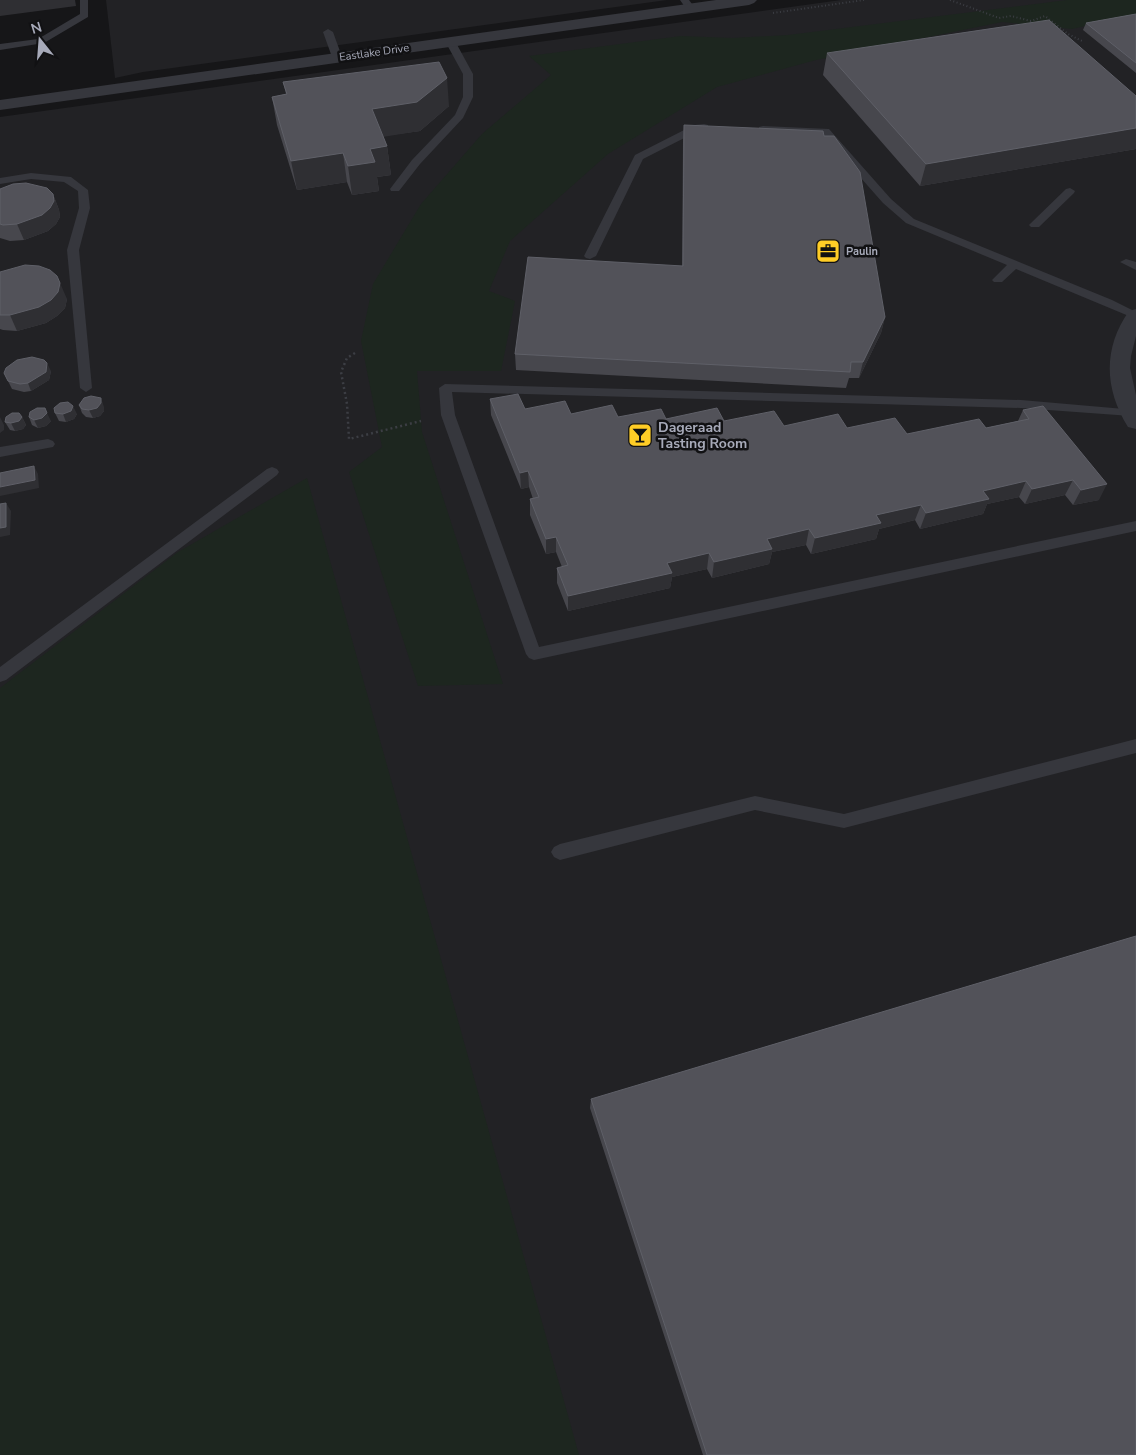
<svg xmlns="http://www.w3.org/2000/svg" width="1136" height="1455" viewBox="0 0 1136 1455" font-family="'Nunito Sans',sans-serif">
<rect width="100%" height="100%" fill="#161618"/>
<path fill="#222225" d="M106,0h561l-524,72 -28,6z
M841,0h295v1455h-1136v-1338z"/>
<path fill="#1d261f" d="M1067,0h69v15l-64,14 -70,-7 -186,38 -99,27 -109,67 -98,87 -21,50 26,10 -14,70h-84l5,61 81,252 -85,2 -69,-214 33,-25 -21,-106 12,-57 48,-80 61,-70 69,-59 -22,-19 152,-20 51,2 56,-3z
M307,478l272,977h-579v-767l178,-136z"/>
<g fill="none" stroke-linecap="round" stroke-linejoin="round">
<path stroke="#3c3e44" stroke-width="2" stroke-dasharray="1 2.5" stroke-linecap="butt" d="M950,0l49,18 12,-2 20,5 14,-5 23,18 14,7
M773,13l91,-13"/>
<path stroke="#3c3e44" stroke-width="2.5" stroke-dasharray="2 3" stroke-linecap="butt" d="M355,353l-8,5 -6,14 6,32 2,35 72,-18"/>
<path fill="#36373d" fill-rule="evenodd" d="M80,0h8v17l-44,26 -44,7v-6l38,-5 42,-25z
M680,0h9l6,8 -2,2h-6z
M328,29l5,3 9,25 -2,2 -3,1 -5,-3 -9,-25z
M450,38l5,3 18,33v23l-10,21 -43,46 -21,27h-8l-1,-2 22,-29 43,-45 8,-18v-23l-18,-33z
M704,124l4,1v4l-8,1 -57,29 -47,97 -6,3 -4,-1 -2,-2 51,-101 59,-30z
M763,126l66,3 62,70 23,20 198,81 24,12v7l-120,-50 -14,13h-8l-2,-2 15,-15 -101,-42 -23,-20 -61,-69 -63,-3v-4z
M31,173l40,4 17,13 2,18 -11,42 13,138 -6,4 -6,-4 -13,-138 12,-42 -1,-17 -14,-9 -33,-3 -31,5v-6z
M1070,188l5,3 -1,2 -35,34h-8l-2,-2 2,-2 35,-34z
M1126,259l10,3v8l-16,-8z
M445,384l576,16 115,10v5l-5,1 -110,-8 -569,-16 3,23 84,232 597,-126v10l-602,129 -5,-2 -3,-4 -85,-239 -2,-27z
M48,439l5,2 2,3 -2,3 -53,10v-10z
M272,467l5,2 2,3 -2,3 -271,205 -6,2v-15l267,-198z
M1136,739v14l-292,75 -89,-18 -195,50 -6,-3 -3,-5 3,-5 6,-3 195,-48 89,18z"/>
<path fill="#36373d" fill-rule="evenodd" d="M1136,309v27l-5,20 -1,12 6,27v34l-8,-2c-24,-39 -25,-79 1,-116z"/>
<path fill="#36373d" fill-rule="evenodd" d="M716,0h41l-3,3 -5,2 -749,105v-10z"/>
</g>
<path fill="#47474d" d="M1136,14v59l-53,-43 3,-7z
M827,53l309,43v53l-216,37 -97,-111z
M283,82l166,24 -29,25 -37,5 4,10 4,29 -14,2 2,14 -27,4 -5,-13 -50,8 -20,-65 -5,-28 14,-3z
M684,125l140,11 61,181 -4,16 -22,45h-10l-3,10 -330,-18 -1,-16 167,-88 1,-125z
M0,189l53,5 6,16 1,7 -4,7 -8,7 -24,9 -14,1 -10,-3z
M0,272l67,27 -2,9 -8,8 -11,7 -29,8 -14,-1 -3,-1z
M51,371l-2,9 -18,11 -7,1 -12,-3 -8,-16z
M490,399l35,10 46,5 47,3 106,4 60,5 63,2 60,6 79,-6 32,-7 5,-11 76,90 -26,5 -8,-10 -40,9 -6,-7 -32,7 -4,10 -63,15 -5,-9 -36,9 -3,10 -65,15 -5,-9 -34,7 -3,12 -57,14 -5,-9 -35,8 -2,11 -102,23 -11,-28v-15l5,-1 -6,-15 -10,2 -16,-39v-16h3l-4,-12 -8,2 -30,-74z
M79,405l25,2v4l-4,5 -7,2 -7,-1 -4,-4z
M55,413l22,1 -3,5 -8,3 -7,-1z
M22,417l4,8 -3,4 -8,2 -5,-1 -5,-8z
M29,417l22,4 -5,5 -8,2 -6,-3z
M591,1099l545,356h-433l-113,-347z"/>
<path fill="#2f2f33" d="M0,0h75l1,6 -76,10z
M447,78l2,28 -29,25 -44,7 -4,-29z
M1136,128v21l-216,37 6,-22z
M387,146l4,29 -14,2 2,14 -27,4 -4,-29 22,-17z
M343,153l4,29 -50,8 -6,-29z
M53,194l6,16 1,7 -4,7 -8,7 -24,9 -7,-16z
M57,276l10,23 -2,9 -8,8 -11,7 -29,8 -7,-16z
M885,317l-4,16 -22,45 4,-16z
M47,363l4,8 -2,9 -18,11 -3,-8z
M101,398l3,9v4l-4,5 -7,2 -4,-8z
M73,406l4,8 -3,5 -8,3 -3,-8z
M47,413l4,8 -5,5 -8,2 -4,-8z
M0,417l4,8v5l-4,3z
M22,417l4,8 -3,4 -8,2 -4,-8z
M34,466l4,8 1,14 -39,8v-9z
M528,471l1,16 -8,2 -1,-16z
M1073,480l-8,15 -40,9 7,-15z
M1026,481l-7,16 -32,7 -4,10 -63,15 6,-16 57,-22z
M1107,484l-8,16 -26,5 8,-15z
M6,503l5,8 -1,24 -10,2v-9z
M921,505l-6,15 -36,9 -3,10 -65,15 4,-16 61,-23z
M809,529l-3,16 -34,7 -3,12 -57,14 2,-16 53,-23z
M556,537v15l-10,2v-15z
M709,553l-2,16 -35,8 -2,11 -102,23v-15l99,-33z"/>
<path fill="#525259" stroke="#5f6068" d="M1136,14v49l-50,-40z
M1049,20l87,76v32l-210,36 -99,-111z
M439,62l8,16 -30,24 -45,7 15,37 -17,3 5,13 -27,4 -5,-13 -52,8 -19,-64 15,-3 -4,-12z
M684,125l139,6 1,5h10l26,36 25,145 -22,45h-12l-1,10 -335,-18 13,-97 155,9z
M26,183l21,5 6,6 1,7 -4,7 -8,7 -25,9 -14,1 -3,-1v-35l13,-5z
M25,265l14,1 11,4 7,6 3,7 -2,9 -7,8 -12,7 -29,8h-10v-43z
M32,357l12,3 3,3 -1,9 -18,11 -8,1 -12,-3 -4,-8 2,-5 11,-8z
M518,394l7,15 40,-8 6,13 41,-9 6,12 43,-8 5,10 51,-11 7,13 50,-10 10,15 54,-12 9,14 48,-10 12,16 72,-15 7,9 43,-9 -6,-9 20,-4 64,78 -26,6 -8,-10 -41,9 -6,-8 -43,10 6,8 -63,14 -5,-8 -45,10 5,8 -66,15 -6,-9 -42,10 5,10 -58,13 -5,-9 -42,10 5,10 -104,23 -11,-28 11,-3 -12,-28 -10,2 -16,-40 9,-2 -11,-26 -8,2 -30,-74z
M91,396l10,2v5l-4,5 -8,2 -7,-1 -3,-4 5,-7z
M68,402l5,4 -2,5 -8,3 -8,-1 -1,-5 6,-5z
M37,408h8l2,5 -5,5 -8,2 -5,-3 1,-5z
M12,413h7l3,4 -3,4 -8,2 -6,-1 1,-5z
M34,466l1,14 -35,7v-14z
M6,503v24l-6,1v-24z
M1136,936v519h-429l-116,-356z"/>
<defs>
<g id="office-square" transform="scale(1.25)"><rect x="-9" y="-9" width="18" height="18" rx="4" fill="#ffcd26" stroke="#111113"/><path d="M-6-3h4V-5.5h4V-3h4V5H-6ZM-1-4.5V-3h2v-1.5ZM-6 0V1H6V0Z" fill="#111"/></g>
<g id="bar-square" transform="scale(1.25)"><rect x="-9" y="-9" width="18" height="18" rx="4" fill="#ffcd26" stroke="#111113"/><path d="M-6-5H6L.8 .8V4.5H3.5V6h-7V4.5H-.8V.8Z" fill="#111"/></g>
</defs>
<g fill-rule="evenodd">
<use href="#office-square" x="828" y="251"/>
<use href="#bar-square" x="640" y="435"/>
</g>
<g text-anchor="middle" stroke-width="5" stroke-linejoin="round" paint-order="stroke">
<g font-size="11" fill="#a7aab9" stroke="#111113">
<text transform="translate(374 52) rotate(-8)" y="4">Eastlake Drive</text>
</g>
<g font-size="11" font-weight="bold" fill="#a7aab9" stroke="#111113" text-anchor="start">
<text x="846" y="255">Paulin</text>
</g>
<g font-size="14" font-weight="bold" fill="#a7aab9" stroke="#111113" text-anchor="start">
<text x="658" y="432">Dageraad<tspan x="658" dy="16">Tasting Room</tspan></text>
</g>
</g>
<g transform="translate(40 40) rotate(343)" stroke="#111113" stroke-width="4" paint-order="stroke">
<path d="M0-4L9 19L0 12L-9 19Z" fill="#a7aab9"/>
<text y="-8" font-size="14" font-weight="bold" text-anchor="middle" fill="#a7aab9">N</text>
</g>
</svg>
